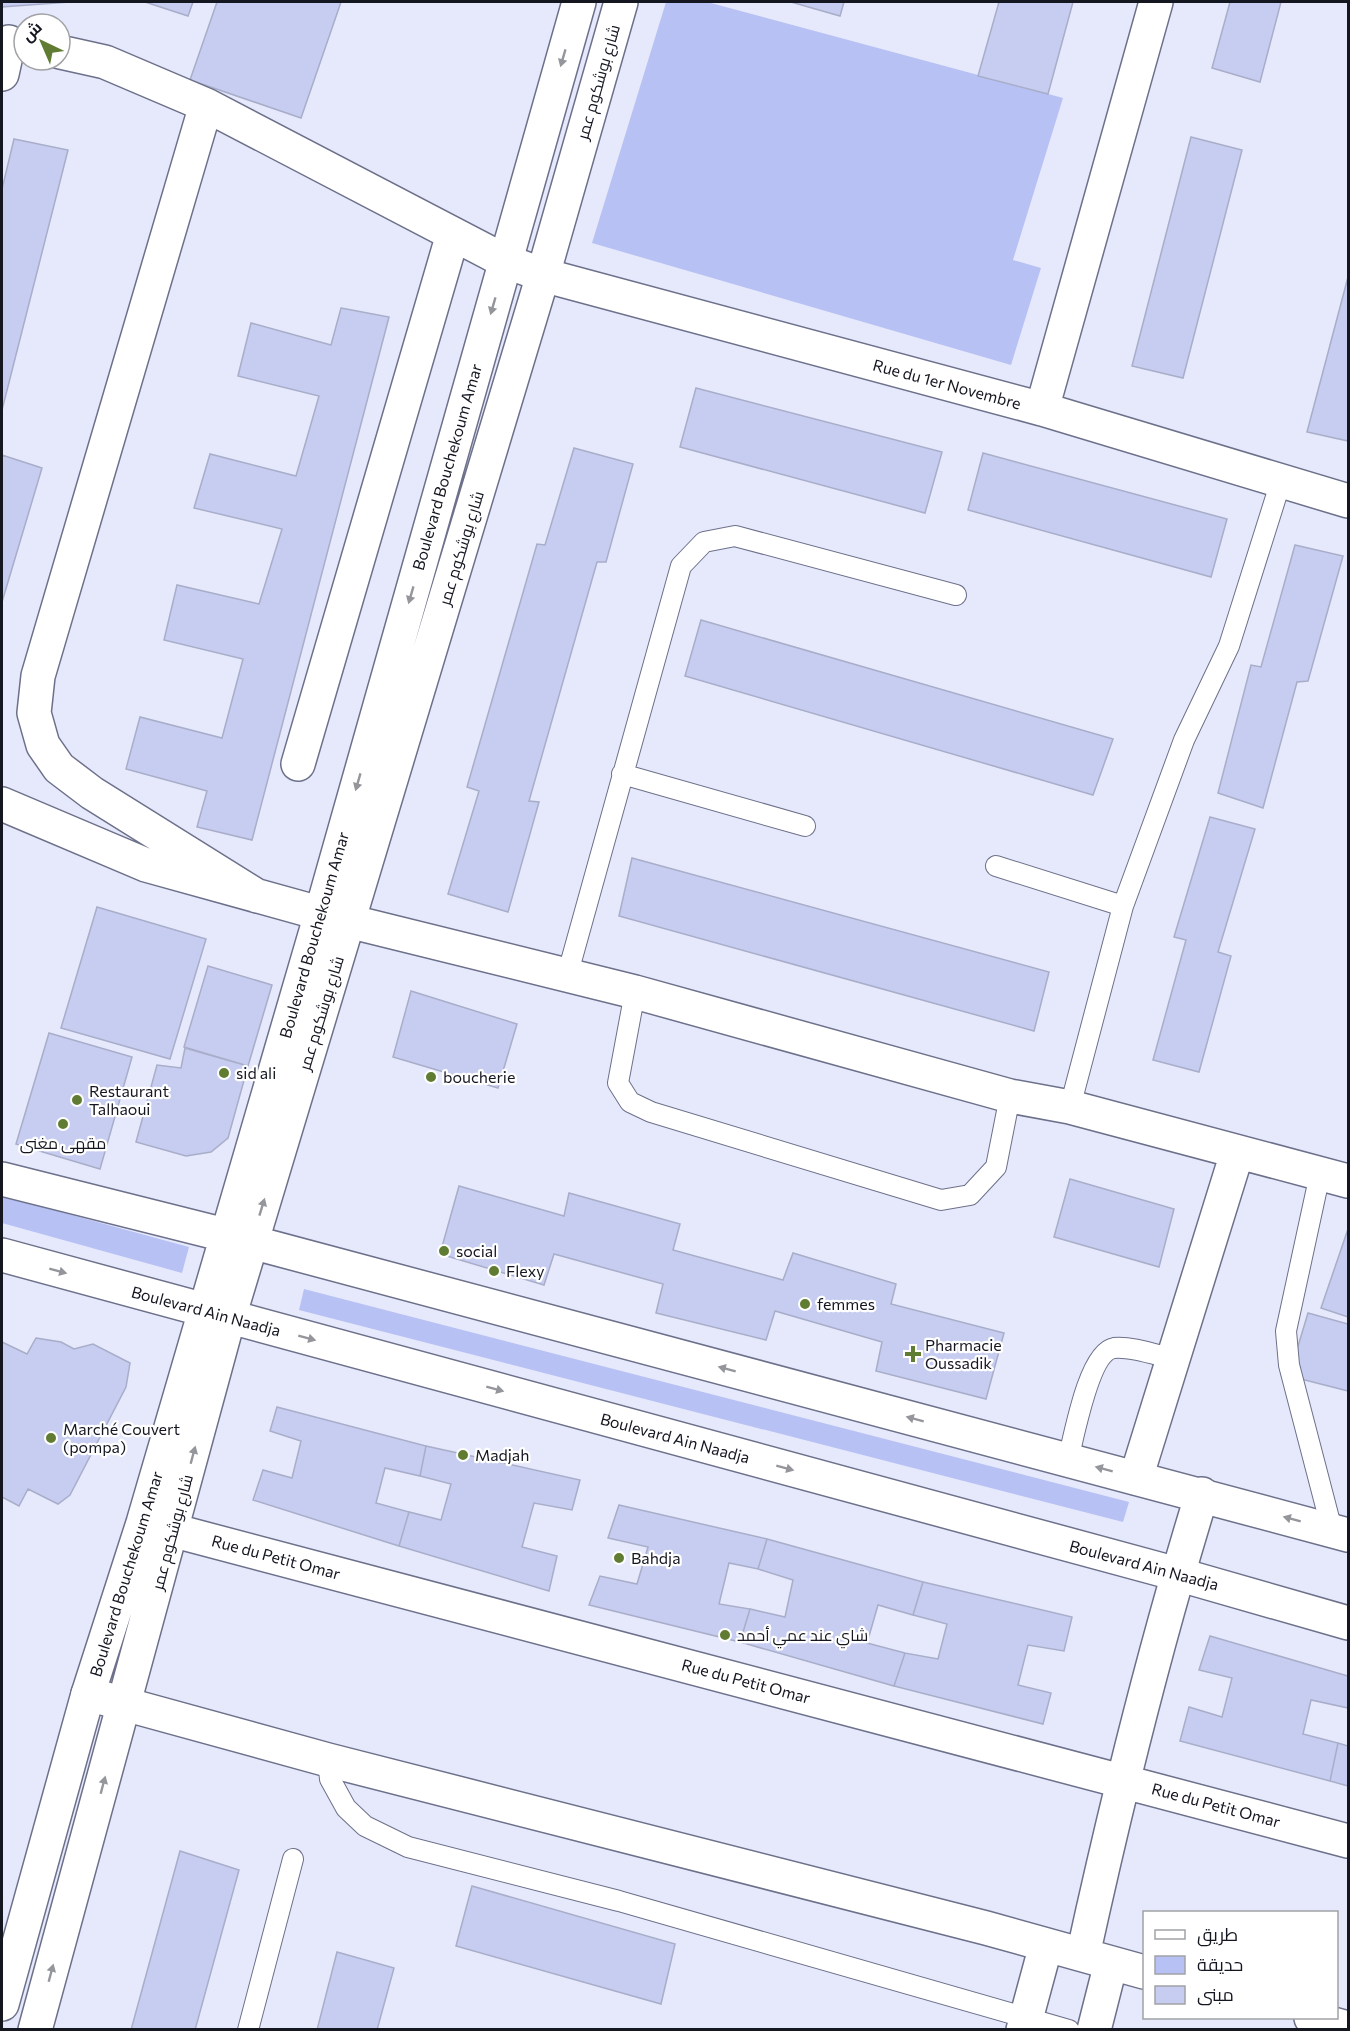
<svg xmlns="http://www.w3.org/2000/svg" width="1350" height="2031" viewBox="0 0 1350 2031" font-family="Commissioner,Cairo,sans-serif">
<rect width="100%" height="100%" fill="#e6e9fb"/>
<path fill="#b8c1f4" d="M666,2h41l356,96 -50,162 28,8 -30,97 -419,-122z
M2,1196l187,51 -7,26 -180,-50z
M304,1289l825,213 -6,20 -824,-212z"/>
<path fill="#c7cdf0" stroke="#a8adc9" stroke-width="1.5" d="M2,2h68l-68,5z
M145,2h48l-5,14z
M217,2h124l-40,116 -111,-38z
M791,2h53l-4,14z
M999,2h74l-25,92 -70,-18z
M1230,2h51l-21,80 -48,-14z
M1191,137l51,13 -59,228 -51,-12z
M14,139l54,11 -66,260v-221z
M1348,277v164l-41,-9z
M341,308l48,9 -137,523 -55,-13 10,-36 -81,-22 14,-52 82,21 21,-79 -79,-19 13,-55 82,19 23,-75 -88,-21 16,-54 86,22 23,-80 -81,-20 13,-53 80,22z
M696,388l246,64 -17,61 -245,-66z
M574,448l59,16 -27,98h-9l-68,239 10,1 -31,110 -60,-18 31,-103 -12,-4 70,-243 8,1z
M983,453l244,66 -16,58 -243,-67z
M2,455l40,13 -40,134z
M1295,545l48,11 -35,125 -11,1 -34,126 -45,-15 33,-128 10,2z
M701,620l412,119 -20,56 -408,-119z
M1210,817l45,12 -37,123 13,4 -32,116 -46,-12 33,-120 -12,-3z
M632,858l417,114 -15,59 -415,-115z
M97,907l109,32 -36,120 -109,-31z
M208,966l64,19 -24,81 -64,-19z
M411,991l106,33 -19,64 -105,-31z
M49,1033l83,24 -32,112 -84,-25z
M185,1048l63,18 -20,72 -17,14 -25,4 -50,-14 21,-77 24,3z
M1070,1179l104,30 -15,58 -105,-30z
M459,1186l105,30 5,-23 111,31 -7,26 110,30 10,-27 103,31 -5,20 113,29 -18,66 -110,-28 6,-29 -107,-31 -9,29 -110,-27 7,-29 -109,-30 -10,31 -104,-31z
M1348,1229v88l-27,-9z
M1308,1313l40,11v67l-59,-15z
M36,1338l25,4 13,7 19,-5 37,19 -4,24 -56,108 -12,9 -30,-15 -9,17 -17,-9v-155l25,12z
M277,1407l149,39 -6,30 -35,-8 -9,35 33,9 -10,34 -146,-46 10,-30 29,8 9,-37 -31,-10z
M426,1446l154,34 -8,30 -38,-7 -12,44 35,9 -8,35 -150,-45 10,-34 32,8 10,-36 -31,-8z
M619,1505l148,34 -9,30 -29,-6 -10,41 31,5 -10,33 -151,-37 11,-29 37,8 11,-37 -40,-9z
M767,1539l156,43 -10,33 -35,-10 -11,38 38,10 -11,33 -154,-44 10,-33 35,8 8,-37 -35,-11z
M923,1582l149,35 -8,34 -36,-6 -10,40 33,8 -8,31 -149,-38 11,-33 33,6 9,-35 -34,-9z
M1210,1636l138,40v32l-37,-8 -8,34 35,9 -8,38 -150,-40 9,-34 33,10 10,-39 -33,-8z
M1338,1743l10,3v40l-18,-5z
M180,1851l59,19 -44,160h-64z
M472,1886l203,58 -14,60 -205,-58z
M337,1952l57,16 -17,62h-60z"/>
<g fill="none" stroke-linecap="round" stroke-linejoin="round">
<g stroke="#6c708a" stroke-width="22">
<path id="service" d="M622,774l183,52
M996,866l127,40
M567,976l114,-410 23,-24 31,-6 221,59
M635,992l-17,91 12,19 21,10 290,88 29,-5 26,-28 14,-71
M1070,1107l53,-201 61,-166 45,-94 52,-165
M1320,1174l-34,157 3,34 43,165
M1068,1460c6,-24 21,-108 46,-112 17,-2 42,7 59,11
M328,1760l2,19 16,29 19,18 43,21 211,54 450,129
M248,2030l45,-171"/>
</g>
<g stroke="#6c708a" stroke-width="36">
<path id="minor" d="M60,52l45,10 101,43
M2,74l7,-32
M1042,409l114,-407
M298,764l155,-530
M2,804l144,61 202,56 287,71 375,104 60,11 278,74
M257,896l-165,-103 -33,-25 -16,-23 -9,-32 4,-37 168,-571 299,156 38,14 499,134 306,92
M1136,1478l101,-325
M145,1523l1203,318
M88,1694l240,66 658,168 158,44
M1083,1955c34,-155 72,-309 119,-461
M1311,2018l37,10
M1023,2030l23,-85
M1094,2030l17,-67"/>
</g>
<g stroke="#6c708a" stroke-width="36">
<path id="tertiary" d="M2,1179l223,56 1123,300
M2,1255l1175,319 171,49
M2,2004l86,-310 55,-171 178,-609 258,-912
M35,2030l194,-713 314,-1042 78,-273"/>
</g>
<use href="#service" stroke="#fff" stroke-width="20"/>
<use href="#minor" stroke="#fff" stroke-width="33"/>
<use href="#tertiary" stroke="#fff" stroke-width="33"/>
</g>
<defs><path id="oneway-solid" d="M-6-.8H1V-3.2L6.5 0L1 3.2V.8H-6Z" transform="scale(1.5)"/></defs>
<g fill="#95969b">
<use href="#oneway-solid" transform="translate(563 58) rotate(106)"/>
<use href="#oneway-solid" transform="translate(493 306) rotate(106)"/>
<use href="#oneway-solid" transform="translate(411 595) rotate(106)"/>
<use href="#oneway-solid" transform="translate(358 782) rotate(106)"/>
<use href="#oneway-solid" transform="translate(262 1207) rotate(-73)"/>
<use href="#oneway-solid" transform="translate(58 1271) rotate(15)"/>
<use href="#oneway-solid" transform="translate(307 1338) rotate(15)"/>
<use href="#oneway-solid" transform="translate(727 1369) rotate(-165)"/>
<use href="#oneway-solid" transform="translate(495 1389) rotate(15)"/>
<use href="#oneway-solid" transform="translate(915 1419) rotate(-165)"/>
<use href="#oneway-solid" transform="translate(193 1455) rotate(-75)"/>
<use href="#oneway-solid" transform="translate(785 1468) rotate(15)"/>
<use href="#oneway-solid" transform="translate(1104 1469) rotate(-165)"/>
<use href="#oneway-solid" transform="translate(1292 1519) rotate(-165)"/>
<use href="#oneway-solid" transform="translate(103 1785) rotate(-75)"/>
<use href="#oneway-solid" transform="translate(51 1973) rotate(-75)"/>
</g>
<g fill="#5f7c32" stroke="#fff" stroke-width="2">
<circle cx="224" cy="1073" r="6"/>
<circle cx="431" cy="1077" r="6"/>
<circle cx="77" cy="1100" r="6"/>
<circle cx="63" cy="1124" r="6"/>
<circle cx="444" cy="1251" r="6"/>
<circle cx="494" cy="1271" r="6"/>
<circle cx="805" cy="1304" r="6"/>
<path d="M910 1345h6v6h6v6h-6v6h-6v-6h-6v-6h6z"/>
<circle cx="51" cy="1438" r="6"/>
<circle cx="463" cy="1455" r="6"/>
<circle cx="619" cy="1558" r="6"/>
<circle cx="725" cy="1635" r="6"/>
</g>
<g text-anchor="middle" stroke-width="4.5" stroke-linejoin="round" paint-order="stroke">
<g font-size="16" fill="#141620" stroke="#fff">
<text transform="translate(598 82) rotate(-74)" y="6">شارع بوشكوم عمر</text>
<text transform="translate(947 384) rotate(15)" y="6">Rue du 1er Novembre</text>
<text transform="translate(447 467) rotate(-74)" y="6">Boulevard Bouchekoum Amar</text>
<text transform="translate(461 548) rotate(-73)" y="6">شارع بوشكوم عمر</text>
<text transform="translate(314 935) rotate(-74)" y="6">Boulevard Bouchekoum Amar</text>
<text transform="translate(321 1013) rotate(-73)" y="6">شارع بوشكوم عمر</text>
<text transform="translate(206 1311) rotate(15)" y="6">Boulevard Ain Naadja</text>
<text transform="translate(675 1438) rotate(15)" y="6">Boulevard Ain Naadja</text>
<text transform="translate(172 1532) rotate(-75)" y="6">شارع بوشكوم عمر</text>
<text transform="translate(276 1557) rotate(15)" y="6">Rue du Petit Omar</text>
<text transform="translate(1144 1565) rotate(15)" y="6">Boulevard Ain Naadja</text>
<text transform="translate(126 1574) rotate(-73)" y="6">Boulevard Bouchekoum Amar</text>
<text transform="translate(746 1681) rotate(15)" y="6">Rue du Petit Omar</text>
<text transform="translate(1216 1805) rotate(15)" y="6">Rue du Petit Omar</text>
</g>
<g font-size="16" fill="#141620" stroke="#fff" text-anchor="start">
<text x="236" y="1079">sid ali</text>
<text x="443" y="1083">boucherie</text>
<text x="89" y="1097">Restaurant<tspan x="89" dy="18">Talhaoui</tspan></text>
<text x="63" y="1149" text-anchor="middle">مقهى مغنى</text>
<text x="456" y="1257">social</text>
<text x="506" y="1277">Flexy</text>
<text x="817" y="1310">femmes</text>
<text x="925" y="1351">Pharmacie<tspan x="925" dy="18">Oussadik</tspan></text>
<text x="63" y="1435">Marché Couvert<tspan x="63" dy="18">(pompa)</tspan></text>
<text x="475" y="1461">Madjah</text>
<text x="631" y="1564">Bahdja</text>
<text x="737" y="1641">شاي عند عمي أحمد</text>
</g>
</g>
<rect width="1350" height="2031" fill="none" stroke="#141620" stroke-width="6"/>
<rect x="1143" y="1911" width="195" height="108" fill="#ffffff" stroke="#a1a2a6" stroke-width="1.5"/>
<rect x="1155" y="1930" width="30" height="9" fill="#ffffff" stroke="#a1a2a6" stroke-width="1.5"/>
<text x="1197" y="1941" font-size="18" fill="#141620">طريق</text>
<rect x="1155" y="1956" width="30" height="18" fill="#b8c1f4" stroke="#a1a2a6" stroke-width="1.5"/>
<text x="1197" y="1971" font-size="18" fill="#141620">حديقة</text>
<rect x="1155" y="1986" width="30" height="18" fill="#c7cdf0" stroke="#a1a2a6" stroke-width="1.5"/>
<text x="1197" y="2001" font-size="18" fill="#141620">مبنى</text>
<g transform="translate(42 42) rotate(316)"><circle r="28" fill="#ffffff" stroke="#a1a2a6" stroke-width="1.5"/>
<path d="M0-4.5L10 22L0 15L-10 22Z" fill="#5f7c32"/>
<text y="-9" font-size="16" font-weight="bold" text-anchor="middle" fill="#141620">ش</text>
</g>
</svg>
